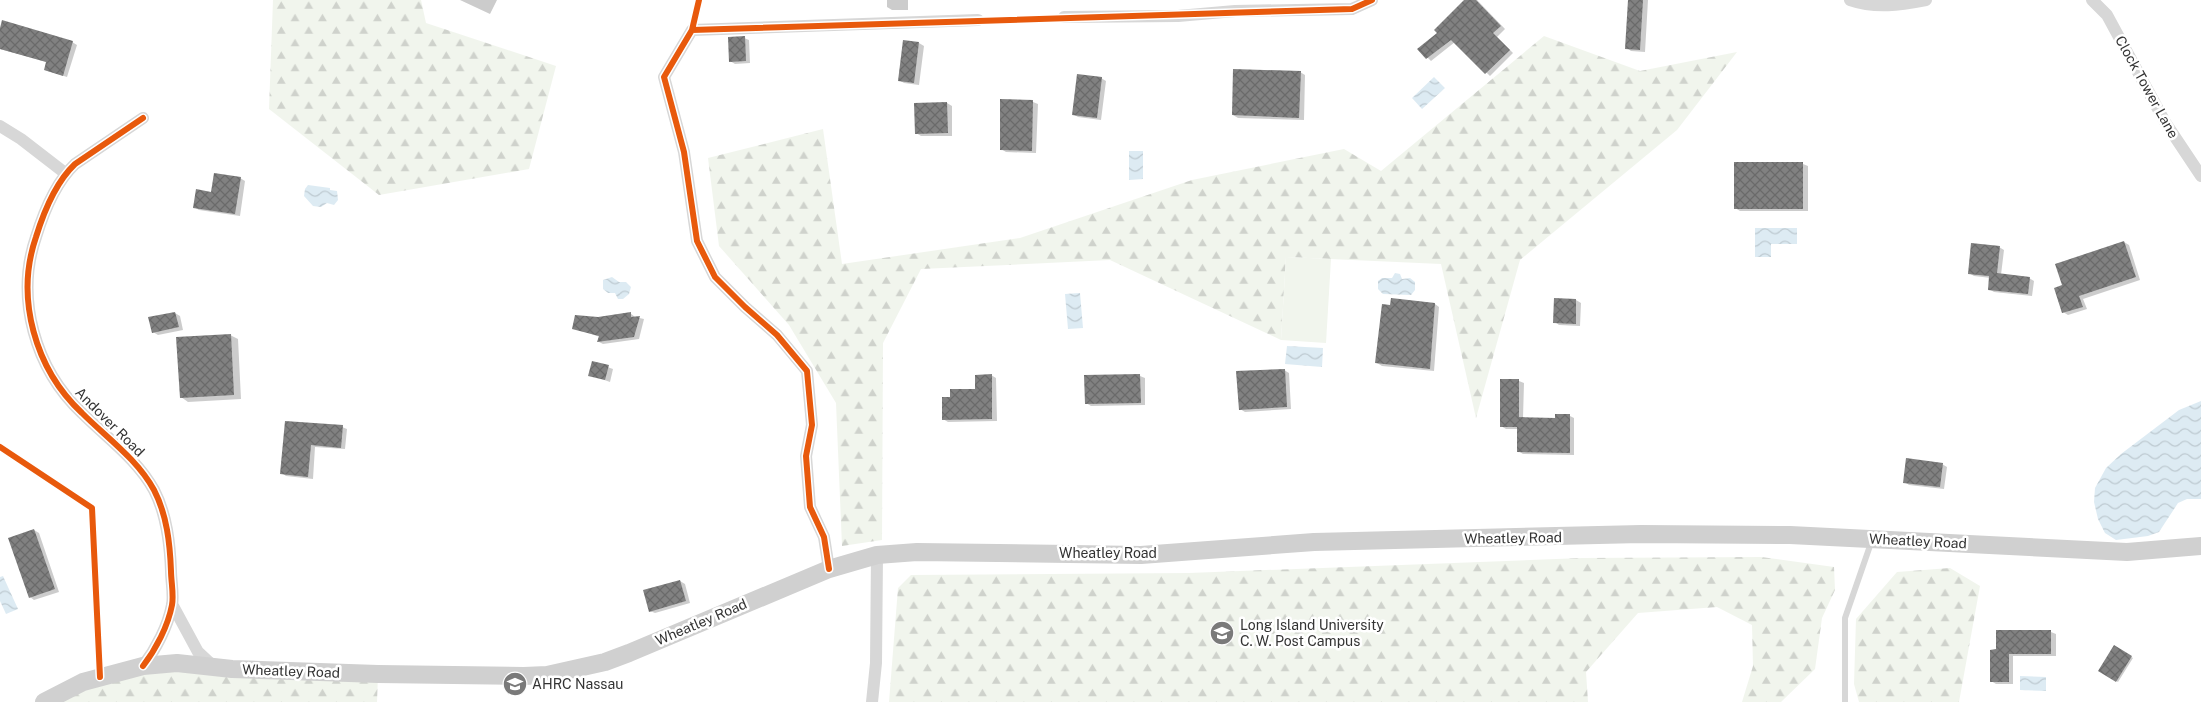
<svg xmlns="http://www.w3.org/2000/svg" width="2201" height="702" viewBox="0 0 2201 702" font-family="'Public Sans',sans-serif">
<defs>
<pattern id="forest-firs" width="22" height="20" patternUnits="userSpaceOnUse" patternTransform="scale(1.25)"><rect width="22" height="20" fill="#f1f5ed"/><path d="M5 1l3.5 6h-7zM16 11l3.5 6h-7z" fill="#cfd2cc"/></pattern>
<pattern id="water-waves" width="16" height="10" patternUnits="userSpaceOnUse" patternTransform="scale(1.25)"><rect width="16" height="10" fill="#ddebf3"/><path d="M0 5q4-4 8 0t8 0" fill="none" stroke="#becad1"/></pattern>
<pattern id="building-cross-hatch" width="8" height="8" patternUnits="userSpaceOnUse" patternTransform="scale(1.25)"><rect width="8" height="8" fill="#818181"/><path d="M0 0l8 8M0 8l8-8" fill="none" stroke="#6a6a6a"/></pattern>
</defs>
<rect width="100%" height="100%" fill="#fff"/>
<path fill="url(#forest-firs)" d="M273,0h148l5,23 130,43 -27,103 -150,26 -110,-86z
M1544,36l96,35 97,-19 -60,78 -157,130 -44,158 -35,-154 -155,-7 -5,83 -171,-80 -189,9 -38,74 -1,197 -40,6 -6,-143 -47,-78 -70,-79 -11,-88 115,-29 19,135 178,-26 172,-58 152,-31 37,22z
M1761,557l73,10 1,23 -13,28 -7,51 -34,33h-39l11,-36 -1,-41 -35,-18 -79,6 -52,59 2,30h-699l9,-114 13,-13 278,-2 393,-15z
M1950,568l30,18 -21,116h-100l-5,-18 2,-65 41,-47z
M143,666l235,8 -1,28h-333z"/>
<path fill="#f1f5ed" d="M1286,257l45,2 -5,84 -45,-3z"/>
<path fill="url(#water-waves)" d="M1434,77l11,11 -23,21 -10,-11z
M1129,151h14v28l-14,1z
M308,185l22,3v2l7,1 1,9 -4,5 -7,-2 -6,4 -8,-1 -9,-10 1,-7z
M1755,228h42v16h-26v13h-16z
M1395,273l5,1 2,5 8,-1 5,4v8l-4,5 -28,-1 -5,-5v-8l4,-3h10z
M612,277l7,5h7l5,5 -2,7 -6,5h-5l-3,-6h-7l-5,-4v-9z
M1080,293l3,35 -15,1 -3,-35z
M1287,346l36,2 -1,19 -37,-3z
M2201,401v98h-14l-9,4 -19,29 -11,4 -32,4 -11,-7 -7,-14 -4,-17 1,-14 11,-20 15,-14 58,-44z
M3,576l15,33 -12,5 -6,-13v-24z
M2020,676l26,1v14l-26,-1z"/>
<path fill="#0003" d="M460,0h37l-7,14z
M887,0h21v10h-16l-5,-3z
M1466,0h11l28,29 -8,8 16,16 -23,23 -35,-34 -24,19 -12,-12 19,-16z
M1629,0h19l-3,52 -14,-1 -4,-3z
M0,33l72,9 5,3 -10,32 -22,-7 2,-8 -47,-13z
M744,38l5,2 1,23 -15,1 -5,-3z
M904,41l15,2 5,3 -5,39 -15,-2 -5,-3z
M1300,72l5,3 -1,45 -66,-2 -5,-3z
M1101,78l5,3 -5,39 -23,-3 -5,-3z
M1033,102l5,2 -2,49 -30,-1 -5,-3z
M947,103l5,3v30h-31l-5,-3z
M1803,164l5,2v45h-68l-5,-3z
M240,178l5,3 -5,35 -41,-6 -5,-3 19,-14z
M2124,242l5,3 11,35 -57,19 4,10 -19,6 -5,-3 1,-26z
M1999,247l5,3 -3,25 28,3 5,3 -2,15 -38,-4 -5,-3 2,-11 -17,-2 -5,-3z
M1555,300h21l5,3 -1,23 -21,-1 -4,-3z
M1435,304l4,3 -5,64 -52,-5 -5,-3z
M175,313l5,3 3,14 -25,5 -5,-3z
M630,313l5,4 9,2 -5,20 -36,5 -4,-2 1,-5 -27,-9z
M230,335l8,4 3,60 -53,3 -7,-5z
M593,362l20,7 -3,13 -20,-7z
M1284,370l5,3 2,36 -46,3 -5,-3z
M991,375l5,3 1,43 -49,1 -5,-3 8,-21 25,-8z
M1140,376l5,2v27l-54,1 -5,-3z
M1519,381l5,2 -1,35 33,1 14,-3 4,2v37l-51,-1 -5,-3v-22h-12l-5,-3z
M286,422l56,5 5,2 -2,20 -30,-2 -2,32 -27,-3 -4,-3z
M1942,464l5,3 -3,22 -35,-4 -4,-3z
M34,530l5,3 20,59 -25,8 -4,-3z
M680,581l5,3 5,19 -35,10 -5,-2z
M2051,632l5,2v22h-43v28h-17l-5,-3v-30z
M2115,647l18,11 -15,24 -18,-11z"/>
<path fill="url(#building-cross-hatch)" d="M1464,0h12l25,26 -8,7 17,17 -25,24 -34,-34 -25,19 -9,-10 20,-16 -3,-3z
M1628,0h15l-3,50 -15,-1z
M2,20l71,21 -10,35 -19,-6 2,-8 -46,-13v-21z
M745,36l1,25 -17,1 -1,-25z
M903,40l16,2 -5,41 -16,-2z
M1233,69l68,2 -2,47 -67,-3z
M1077,74l25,3 -5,41 -25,-3z
M1000,99l33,1 -1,51 -32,-1z
M947,102l1,31 -33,1 -1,-31z
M1734,162h69v47h-69z
M214,173l27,4 -6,37 -42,-6 3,-19 15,3z
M2124,241l12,36 -57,19 4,11 -21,6 -8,-25 8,-3 -7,-21z
M1971,243l29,3 -3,27 33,4 -2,17 -40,-4 1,-14 -21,-2z
M1391,298l44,5 -5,66 -55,-6 7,-59 8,1z
M1554,298l22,1v25l-23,-1z
M175,312l4,15 -27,6 -4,-16z
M631,312v5l9,-1 -6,21 -37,5 2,-6 -27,-7 3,-14 23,2z
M231,334l3,61 -54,3 -4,-61z
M592,361l17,4 -4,15 -17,-4z
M1285,369l2,38 -48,3 -3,-39z
M992,374v45l-50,1v-23h8v-8h25v-14z
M1140,374l1,29 -56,1 -1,-29z
M1500,379h19v38l36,1v-4h15v39l-53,-1v-25h-17z
M285,421l58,4 -2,23 -30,-3 -3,32 -28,-3z
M1906,458l37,5 -3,24 -37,-4z
M34,529l21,60 -26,9 -21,-60z
M680,580l6,21 -37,11 -6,-22z
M1996,630h55v24h-42v28h-19v-32l6,-1z
M2114,645l18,11 -16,26 -18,-11z"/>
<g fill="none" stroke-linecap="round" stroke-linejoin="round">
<path stroke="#d7d7d7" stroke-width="6" d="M1845,702v-84l27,-78"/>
<path stroke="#d7d7d7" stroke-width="12" d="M1850,0c26,9 50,5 76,0
M2092,0l15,15 58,107 36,54
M1064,17l114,-1 57,-5 117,-2 20,-9
M143,118l-68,46c-20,19 -31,47 -39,73 -21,61 -1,132 46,176 25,25 55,46 72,77 13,25 16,54 17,81 0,10 3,24 1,34 -4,21 -16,44 -29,61
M0,126l21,13 44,34
M829,569l-5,-32 -14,-30 -4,-51 6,-31 -5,-54 -30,-36 -32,-28 -30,-30 -18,-36 -13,-89 -20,-75 28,-47 286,-10
M172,604l26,48 15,14
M872,702l4,-39 1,-108"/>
<path stroke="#d0d0d0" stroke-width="18" d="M44,702l39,-20 60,-16 34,-3 55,6 146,5 146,2 23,-1 58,-13 24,-9 200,-84 48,-14 40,-3 224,3 173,-13 327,-8 149,1 337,17 74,-6"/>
<g stroke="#fff" stroke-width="9">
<path id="cycleway" d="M699,0l-7,30 -28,47 20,75 13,89 18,36 30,30 32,28 30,36 5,54 -6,31 4,51 14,30 5,32
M692,30l660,-21 20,-9
M143,118l-68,46c-20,19 -31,47 -39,73 -21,61 -1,132 46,176 25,25 55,46 72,77 13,25 16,54 17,81 0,10 3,24 1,34 -4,21 -16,44 -29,61
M0,447l92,61 8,169"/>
</g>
<use href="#cycleway" stroke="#e8590c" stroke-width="6"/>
</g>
<defs>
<g id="university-disc" transform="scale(1.25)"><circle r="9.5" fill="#7a7a7a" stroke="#fff"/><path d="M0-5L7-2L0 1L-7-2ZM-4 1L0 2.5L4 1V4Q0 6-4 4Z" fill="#fff"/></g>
<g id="school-disc" transform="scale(1.25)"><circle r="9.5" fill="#7a7a7a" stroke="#fff"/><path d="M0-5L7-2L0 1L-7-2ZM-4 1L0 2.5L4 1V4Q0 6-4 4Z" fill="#fff"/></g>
</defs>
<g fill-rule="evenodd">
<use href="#university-disc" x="1222" y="633"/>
<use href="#school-disc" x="515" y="684"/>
</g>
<g text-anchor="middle" stroke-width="5" stroke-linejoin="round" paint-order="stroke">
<g font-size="14" fill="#333" stroke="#fff">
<text transform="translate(2147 87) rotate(61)" y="5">Clock Tower Lane</text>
<text transform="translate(110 422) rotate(45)" y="5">Andover Road</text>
<text transform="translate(1513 538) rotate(-1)" y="5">Wheatley Road</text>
<text transform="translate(1918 541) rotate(3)" y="5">Wheatley Road</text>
<text x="1108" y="558">Wheatley Road</text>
<text transform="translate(701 622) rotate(-23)" y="5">Wheatley Road</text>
<text transform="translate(291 671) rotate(2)" y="5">Wheatley Road</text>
</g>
<g font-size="14" fill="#333" stroke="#fff" text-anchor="start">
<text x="1240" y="630">Long Island University<tspan x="1240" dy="16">C. W. Post Campus</tspan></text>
<text x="532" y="689">AHRC Nassau</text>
</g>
</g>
</svg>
